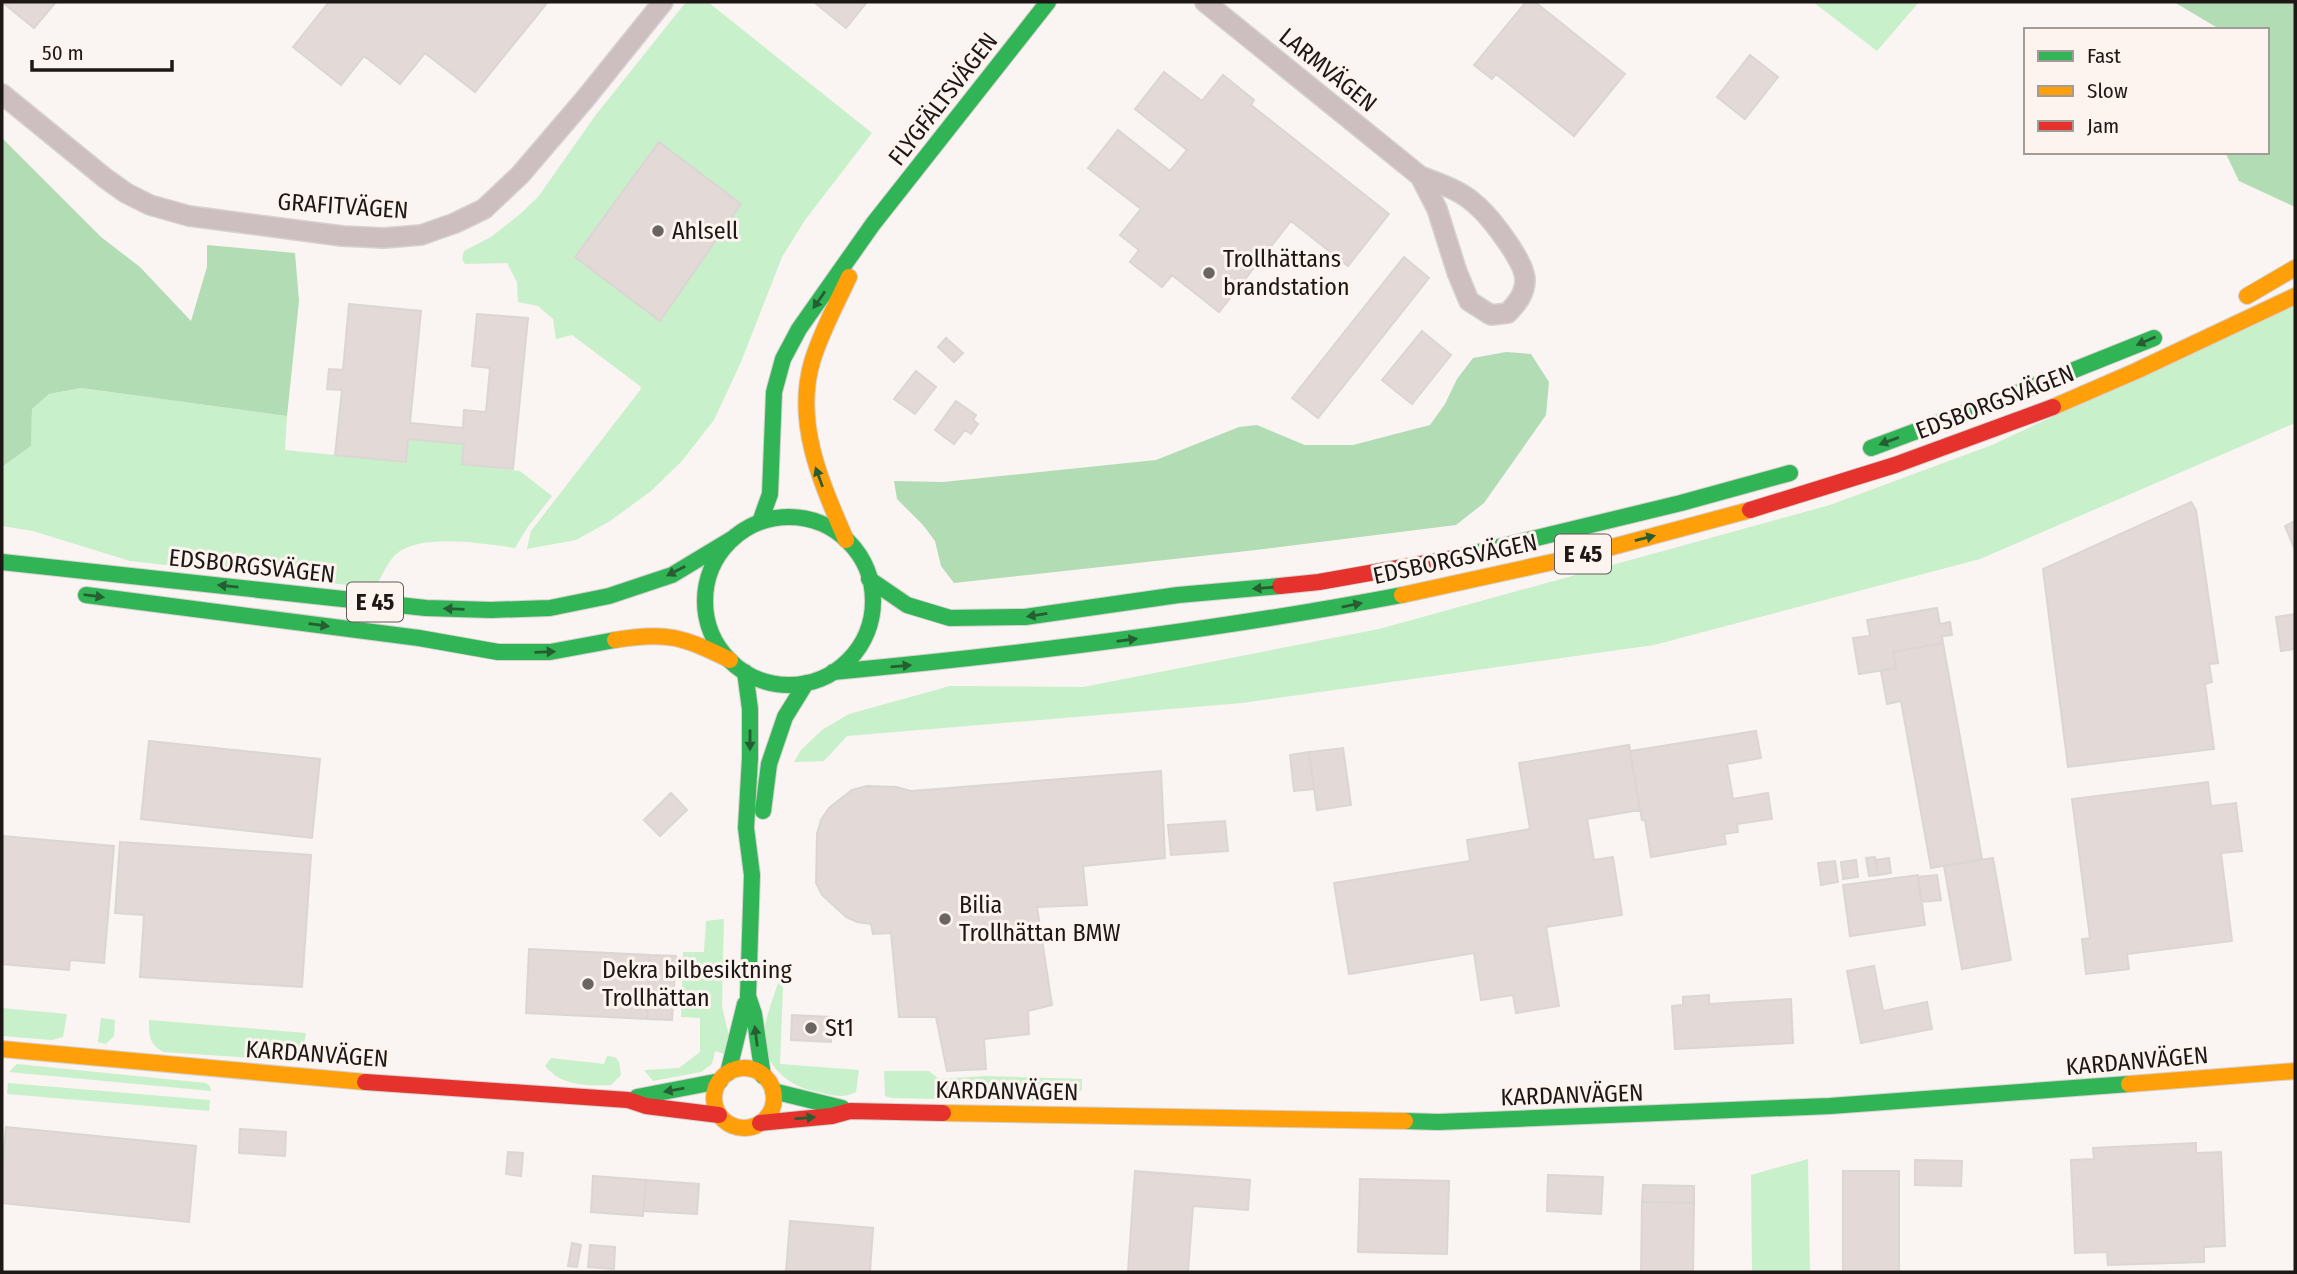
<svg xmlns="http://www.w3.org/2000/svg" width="2297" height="1274" viewBox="0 0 2297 1274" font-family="'Fira Sans Condensed',sans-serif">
<rect width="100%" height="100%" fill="#faf4f2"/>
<path fill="#c8f0ca" d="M686,2h22l164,131 -67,87 -23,37 -41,105 -27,58 -33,42 -30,29 -41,30 -34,19 -49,9 4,-18 110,-142 -1,-3 -68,-51 -16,4 -3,-20 -15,-13 -20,-4 -1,-20 -10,-19 -42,1 -3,-5 2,-8 27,-14 28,-22 19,-18 57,-81z
M1813,2h106l-42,49z
M2295,303v120l-315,136 -326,86 -412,58 -395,33 -23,25 -30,1 7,-12 21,-20 27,-16 101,-28 133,1 296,-58 451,-124 162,-60z
M81,388l206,28 -2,34 121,12 2,-23 56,5 -1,20 57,7 32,25 -25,32 -12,20c-31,-4 -95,-16 -120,7 -8,8 -14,23 -20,33l-245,-27 -97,-30 -31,-5v-59l29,-21 1,-37 17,-15z
M724,919l-2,88 7,29 -5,18 -9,-3 -3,13 -11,8 -48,9 -9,-11 35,-2 21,-16v-34l-19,-1 2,-65h21l2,-31z
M778,983l5,4 -3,77 79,6 -3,22c-15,8 -26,2 -42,-1 -28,-5 -54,-30 -50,-61 3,-16 9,-32 14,-47z
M2,1008l65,6 -4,23 -11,3 -50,-4z
M101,1018l14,2 -1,16 -8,8 -8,-2z
M149,1020l157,13 -4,23 -7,5 -131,-9c-15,-7 -15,-17 -15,-32z
M607,1056l8,1 4,5 2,13 -10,10c-24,1 -50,1 -66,-19l6,-8 53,6z
M17,1064l189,19 4,3 1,5 -202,-19z
M884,1071h45l10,8 45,-3 98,3v10l-10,13 -181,-4 -6,-2z
M8,1083l202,17 -1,11 -202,-17z
M1808,1159l2,113h-58l-1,-97z"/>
<path fill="#b1dcb4" d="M2174,2h121v205l-56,-26 -14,-29h42v-122h-46z
M2,138l99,99 39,30 51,54 16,-54v-22l88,8 4,48 -12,115 -206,-28 -32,6 -17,15 -1,37 -29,21z
M1506,352l25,2 18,28 -3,33 -62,88 -28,22 -209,26 -293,32 -13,-17 -6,-25 -12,-16 -26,-26 -3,-18 49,1 213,-22 83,-33 18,-2 48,20h48l77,-20 15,-21 12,-25 16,-21z"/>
<path fill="#e3d9d6" stroke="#dbd6d4" stroke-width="2" d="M2,2h54l-22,26z
M329,2h216l2,1 -72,89 -50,-39 -25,31 -36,-28 -23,29 -48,-38z
M814,2h53l-21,26z
M1526,2h9l90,72 -51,62 -78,-62 -4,5 -18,-14z
M1750,55l28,22 -33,42 -28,-22z
M1164,72l38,29 21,-26 31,25 -3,5 138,109 -41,52 -57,-45 -72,91 -47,-37 -10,12 -32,-25 9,-12 -19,-15 21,-26 -53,-41 30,-38 52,41 17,-21 -52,-41z
M659,142l82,62 -81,117 -85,-64z
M1404,257l25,21 -111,140 -26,-20z
M349,304l72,7 -11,112 53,5 1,-18 22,2 4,-44 -18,-2 5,-52 51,4 -15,151 -51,-5 2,-20 -56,-5 -2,23 -71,-7 7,-65 -15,-1 2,-20 14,1z
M1422,331l29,24 -39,49 -30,-24z
M946,338l17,15 -9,9 -16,-15z
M916,371l20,16 -21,27 -21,-15z
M956,401l20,14 -3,5 5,4 -7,10 -6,-4 -11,14 -19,-14z
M2191,502l5,8 22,153 -9,1 3,18 -7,2 9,65 -146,18 -25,-198z
M2295,521v29l-10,-24z
M1937,608l3,16 10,-2 2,13 -10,1 1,7 -50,9 3,16 -37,6 -6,-36 17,-2 -3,-16z
M2295,614v35l-14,2 -5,-34z
M1943,643l39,216 -51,9 -30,-167 -14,3 -6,-33 15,-3 -3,-16z
M1756,731l5,27 -34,6 6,35 35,-6 4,26 -35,5 1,8 -14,2 2,10 -75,13 -6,-37h-3l-12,-69z
M149,741l171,18 -8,79 -171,-19z
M1629,745l11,65 -53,9 7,41 19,-3 9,58 -76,12 13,79 -43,7 -3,-18 -32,5 -7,-47 -125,21 -15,-91 136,-22 -3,-21 63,-11 -11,-66z
M1343,748l8,57 -34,5 -8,-58z
M1309,752l5,37 -20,2 -4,-36z
M1161,771l4,87 -82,8 4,39 -50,2 15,98 -24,6 1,23 -45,5 2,30 -39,2 -11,-54h-37l-8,-84 -18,1 -2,-10 -14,-2 -11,-5 -24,-22 -6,-12 1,-49 4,-14 8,-12 23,-18 15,-4 29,1 15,4z
M2208,782l3,24 25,-3 6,48 -21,2 11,88 -105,13 2,15 -43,5 -4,-35 8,-1 -18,-139z
M671,793l16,17 -27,26 -16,-16z
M1225,821l3,30 -57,4 -3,-30z
M2,836l112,10 -10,117 -34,-3 -1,10 -67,-6z
M120,842l191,13 -9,132 -162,-10 4,-62 -29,-2z
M1875,857l3,18 -9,1 -3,-18z
M1889,858l2,15 -13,2 -2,-15z
M1993,858l18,102 -49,9 -18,-103z
M1856,860l2,17 -15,2 -2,-17z
M1835,861l3,21 -17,3 -3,-22z
M1918,875l7,50 -75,11 -7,-51z
M1937,875l4,25 -20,2 -3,-25z
M529,949l121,6 -3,64 -121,-6z
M650,955l26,1 -4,64 -25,-1z
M1874,966l9,45 44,-9 5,27 -71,14 -14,-72z
M1709,995v9l82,-5 2,44 -118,6 -3,-43 11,-1v-8z
M792,1015l40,2 -1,25 -40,-2z
M6,1127l190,19 -7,76 -187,-19v-34z
M240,1129l46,3 -1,24 -46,-3z
M2196,1143v10l25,-1 4,94 -21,1v15l-96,3 -1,-13 -32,1 -4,-93 23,-1 -1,-11z
M508,1152l15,1 -2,23 -15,-2z
M1915,1160l47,1 -1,25 -46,-1z
M1135,1171l115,9 -2,30 -55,-4 -5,66h-60z
M1843,1171h56v101h-56z
M1548,1175l55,2 -2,37 -54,-3z
M593,1176l53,4 -3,36 -52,-4z
M1360,1179l89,2 -2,73 -89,-2z
M646,1180l53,4 -2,30 -54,-3z
M1643,1185l51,1v17l-52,-1z
M1642,1202l52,1 -1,69h-52z
M790,1221l83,7 -3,44h-84z
M572,1243l9,2 -4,22 -9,-1z
M590,1245l25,2 -1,22 -26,-2z"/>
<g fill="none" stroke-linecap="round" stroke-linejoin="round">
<g stroke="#d6d2cf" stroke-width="22">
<path id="street" d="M1205,2l215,174c18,7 40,14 54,27 15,12 51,58 51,77 0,14 -8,23 -17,33l-17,2 -22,-14 -12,-29 -20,-63 -17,-33
M2,94l103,84 21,15 24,12 39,11 153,20 42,2 37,-3 34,-12 29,-14 36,-34 65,-76 78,-97"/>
</g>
<g stroke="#d6d2cf" stroke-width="18">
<path id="fast" d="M1871,448l118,-44 165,-66
M705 601a84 84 0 1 1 168 0a84 84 0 1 1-168 0Z
M760,522l10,-28 4,-102 9,-33 16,-30 74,-105 175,-222
M1454,558l227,-55 109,-30
M2,562l424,46 65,2 59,-2 59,-12 63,-21 63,-38
M869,579l38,26 43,13 75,-1 153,-22 102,-9
M86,595l333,43 79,14h52l65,-12
M745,672l5,37v49l-4,70 6,47 -4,121 6,18 9,62
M833,672c191,-18 380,-41 569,-77
M763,811l6,-47 16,-47 21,-34
M728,1073l17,-69
M773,1091l69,17
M637,1097l83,-16
M1405,1121l33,1 392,-16 299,-22"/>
</g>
<g stroke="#d6d2cf" stroke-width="18">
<path id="slow" d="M2247,296l48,-28
M2053,407l83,-36 159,-75
M846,540c-24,-56 -52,-116 -34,-178 9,-30 24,-57 37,-85
M1402,595l169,-37 179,-48
M615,640c52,-9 68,-3 115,20
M2,1049l363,33
M714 1098a30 30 0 1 1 60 0a30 30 0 1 1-60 0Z
M2129,1084l166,-13
M943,1113l462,8"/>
</g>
<g stroke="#d6d2cf" stroke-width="18">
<path id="jam" d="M1750,510l145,-45 158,-58
M1280,586l39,-4 135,-24
M365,1082l263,18 18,6 73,9
M760,1123l72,-7 18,-5 93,2"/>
</g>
<use href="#street" stroke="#cdbebf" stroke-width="19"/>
<use href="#fast" stroke="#30b455" stroke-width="16"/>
<use href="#slow" stroke="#ff9f0a" stroke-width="16"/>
<use href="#jam" stroke="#e5322d" stroke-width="16"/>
</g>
<defs><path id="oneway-solid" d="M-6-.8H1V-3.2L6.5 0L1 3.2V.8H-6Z" transform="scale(1.75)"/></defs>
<g fill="#265e32">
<use href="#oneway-solid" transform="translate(819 300) rotate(125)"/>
<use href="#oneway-solid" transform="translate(2146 341) rotate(157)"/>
<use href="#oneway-solid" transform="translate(1889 441) rotate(160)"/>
<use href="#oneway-solid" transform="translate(819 477) rotate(-110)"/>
<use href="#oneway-solid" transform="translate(1645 538) rotate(-14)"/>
<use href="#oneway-solid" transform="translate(676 571) rotate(153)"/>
<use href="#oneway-solid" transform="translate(228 586) rotate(-174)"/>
<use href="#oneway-solid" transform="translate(1263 588) rotate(176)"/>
<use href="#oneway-solid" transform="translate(94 596) rotate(7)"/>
<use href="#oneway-solid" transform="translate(1352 605) rotate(-11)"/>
<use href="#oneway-solid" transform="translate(454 609) rotate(-178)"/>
<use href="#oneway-solid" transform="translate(1037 615) rotate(171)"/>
<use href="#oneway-solid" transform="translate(319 625) rotate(7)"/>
<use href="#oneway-solid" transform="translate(1127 640) rotate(-8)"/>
<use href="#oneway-solid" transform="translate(545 652) rotate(-2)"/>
<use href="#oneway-solid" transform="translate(901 666) rotate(-5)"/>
<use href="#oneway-solid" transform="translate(750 740) rotate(90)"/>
<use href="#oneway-solid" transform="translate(756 1036) rotate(-97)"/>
<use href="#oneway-solid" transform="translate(674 1090) rotate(170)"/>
<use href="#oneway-solid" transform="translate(805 1118) rotate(-5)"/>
</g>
<g fill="#6a6562" stroke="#fdf3ef" stroke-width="2.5">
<circle cx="658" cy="231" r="7"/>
<circle cx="1209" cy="273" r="7"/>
<circle cx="945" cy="919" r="7"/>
<circle cx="588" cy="984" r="7"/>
<circle cx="811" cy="1028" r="7"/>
</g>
<g text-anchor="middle" stroke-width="6" stroke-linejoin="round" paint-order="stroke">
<g fill="#fdf3ef" stroke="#605a56" stroke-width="2">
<rect x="1555" y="534.5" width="56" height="39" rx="5"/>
<rect x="347" y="582.5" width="56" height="39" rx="5"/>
</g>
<g font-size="23" font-weight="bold" fill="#1d1815">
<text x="1583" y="562">E 45</text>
<text x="375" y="610">E 45</text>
</g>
<g font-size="24" fill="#1d1815" stroke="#fdf3ef">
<text transform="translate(1328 70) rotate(39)" y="8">LARMVÄGEN</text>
<text transform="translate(943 99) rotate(-52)" y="8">FLYGFÄLTSVÄGEN</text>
<text transform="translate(343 206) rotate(4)" y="8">GRAFITVÄGEN</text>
<text transform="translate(1995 402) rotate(-21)" y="8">EDSBORGSVÄGEN</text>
<text transform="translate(1455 559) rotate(-12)" y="8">EDSBORGSVÄGEN</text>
<text transform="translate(252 566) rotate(6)" y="8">EDSBORGSVÄGEN</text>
<text transform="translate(317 1054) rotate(4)" y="8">KARDANVÄGEN</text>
<text transform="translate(2137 1061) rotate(-5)" y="8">KARDANVÄGEN</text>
<text transform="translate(1007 1091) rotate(1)" y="8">KARDANVÄGEN</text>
<text transform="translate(1572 1095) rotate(-2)" y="8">KARDANVÄGEN</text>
</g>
<g font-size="24" fill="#1d1815" stroke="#fdf3ef" text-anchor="start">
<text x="672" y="239">Ahlsell</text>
<text x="1223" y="267">Trollhättans<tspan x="1223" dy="28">brandstation</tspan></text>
<text x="959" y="913">Bilia<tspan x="959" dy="28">Trollhättan BMW</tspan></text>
<text x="602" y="978">Dekra bilbesiktning<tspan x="602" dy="28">Trollhättan</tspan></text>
<text x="825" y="1036">St1</text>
</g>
</g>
<rect width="2297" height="1274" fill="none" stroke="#1d1815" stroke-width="7"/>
<rect x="2024" y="28" width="245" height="126" fill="#fdf3ef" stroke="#a39b98" stroke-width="2"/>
<rect x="2038" y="51" width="35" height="10" fill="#30b455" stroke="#a39b98" stroke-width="2"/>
<text x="2087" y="63" font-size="21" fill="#1d1815">Fast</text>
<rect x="2038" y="86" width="35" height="10" fill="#ff9f0a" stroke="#a39b98" stroke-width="2"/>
<text x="2087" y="98" font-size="21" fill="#1d1815">Slow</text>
<rect x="2038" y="121" width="35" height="10" fill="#e5322d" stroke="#a39b98" stroke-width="2"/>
<text x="2087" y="133" font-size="21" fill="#1d1815">Jam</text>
<path d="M32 60v10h140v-10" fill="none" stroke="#1d1815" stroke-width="3.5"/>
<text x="42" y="60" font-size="21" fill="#1d1815" stroke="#fdf3ef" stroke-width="5" paint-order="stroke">50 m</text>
</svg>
